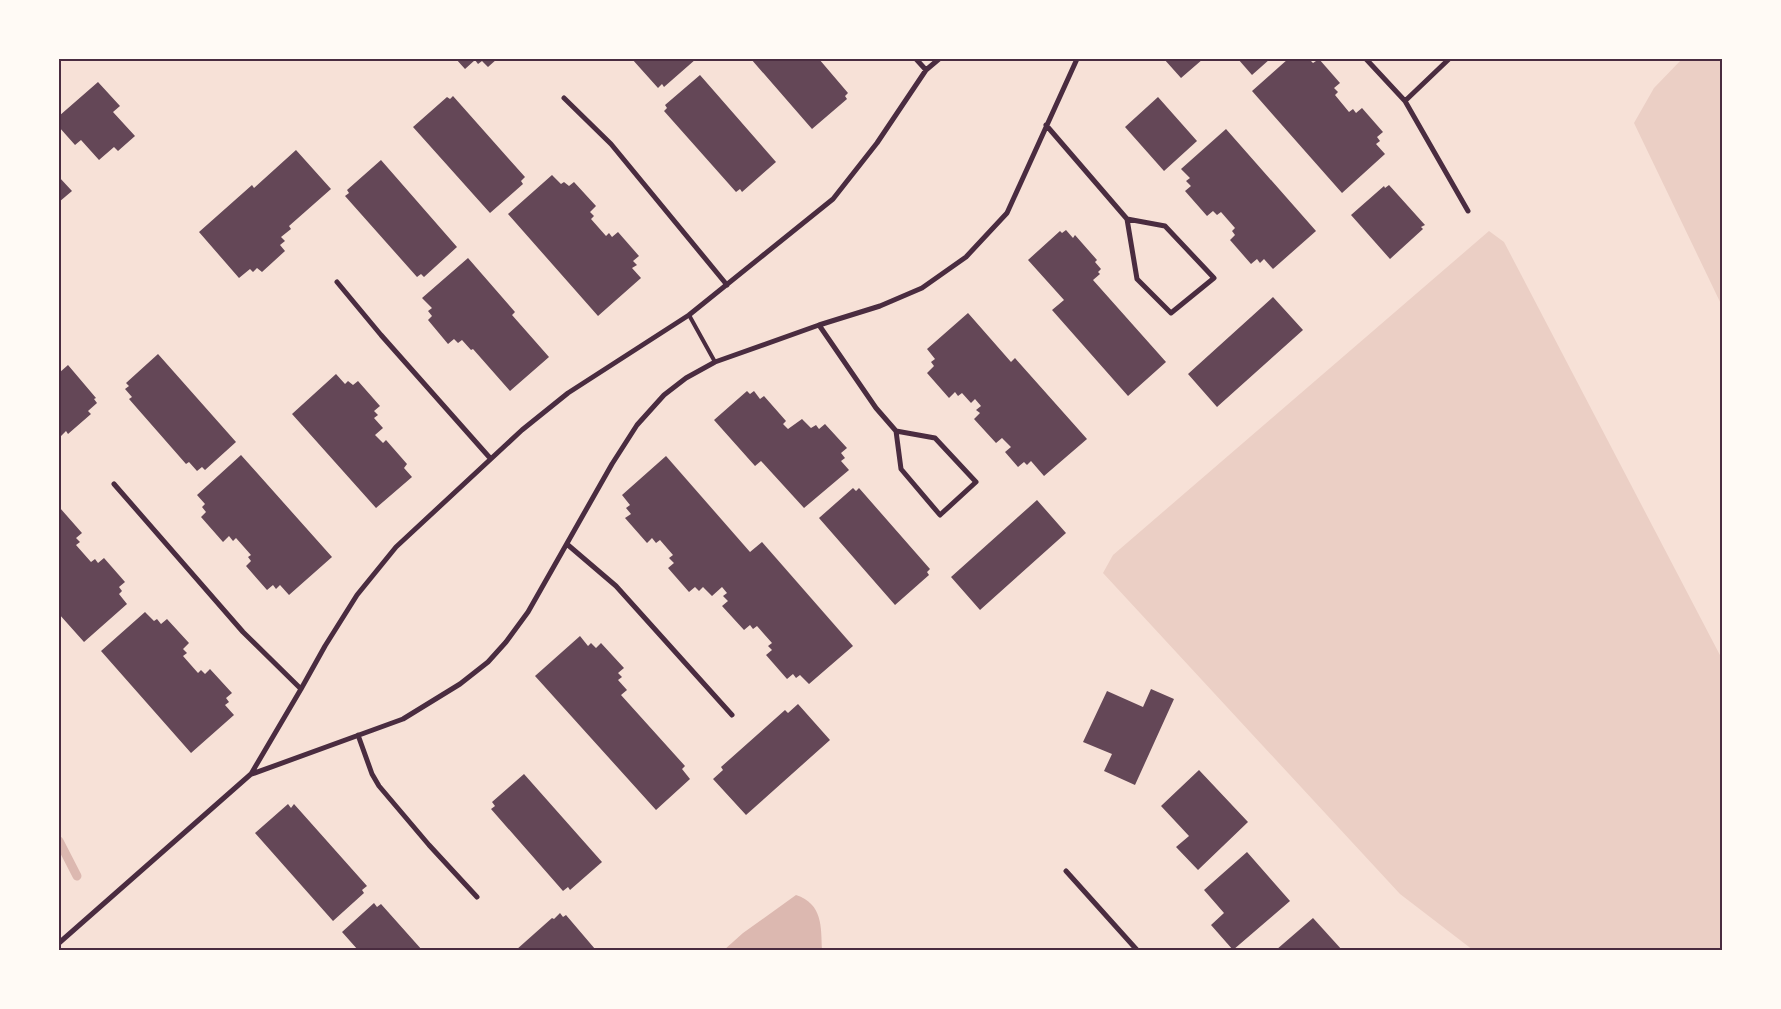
<svg xmlns="http://www.w3.org/2000/svg" width="1781" height="1009" viewBox="0 0 1781 1009" font-family="Signika,sans-serif">
<rect width="100%" height="100%" fill="#f7e1d7"/>
<path fill="#ebcfc5" d="M1682,59h40v247l-88,-183 20,-35z
M1489,231l15,11 218,417v291h-249l-73,-56 -297,-321 10,-18z"/>
<path fill="#dcb8b0" d="M796,895c27,9 25,32 26,55h-98l19,-17z"/>
<g fill="none" stroke-linecap="round" stroke-linejoin="round">
<path stroke="#dcb8b0" stroke-width="9" d="M59,841l18,35"/>
</g>
<path fill="#644757" d="M456,59h41l-9,8 -6,-6 -4,3 -3,-4 -10,9z
M632,59h64l-32,28 -2,-3 -4,4z
M751,59h68l29,34 -3,3 2,3 -35,30z
M1164,59h39l-22,19z
M1238,59h32l-18,16z
M1288,59h15l2,2 4,-2 4,4 6,-4 21,24 -6,5 4,4 -3,3 14,17 4,-3 3,4 6,-5 21,24 -6,5 3,4 -4,3 9,10 -43,39 -90,-102z
M700,75l76,87 -34,30 -2,-3 -4,3 -72,-81 3,-3 -2,-3z
M98,82l22,24 -7,6 22,24 -17,15 -4,-4 -15,13 -18,-20 -6,5 -16,-18v-11z
M453,96l72,81 -4,4 2,3 -33,29 -77,-86 34,-30 3,2z
M1158,97l39,44 -33,30 -39,-44z
M1226,129l90,102 -43,38 -9,-10 -4,4 -3,-4 -6,5 -21,-24 5,-5 -3,-4 3,-3 -14,-16 -4,3 -4,-4 -6,5 -22,-25 6,-5 -5,-5 4,-3 -9,-9z
M296,150l35,39 -42,37 2,3 -10,8 4,4 -5,4 5,6 -23,21 -5,-4 -4,4 -3,-3 -11,9 -40,-46 53,-47 2,3z
M381,160l76,87 -33,30 -3,-3 -4,3 -72,-81 4,-3 -2,-3z
M552,175l9,9 3,-2 5,4 5,-4 22,24 -6,6 4,4 -3,3 15,17 3,-3 3,4 6,-5 21,24 -6,5 4,4 -5,3 9,10 -43,38 -90,-102z
M59,177l13,14 -13,11z
M1389,185l36,40 -4,2 2,2 -33,30 -39,-44 33,-29 1,2z
M1066,230l7,8 2,-3 22,25 -2,2 6,7 -3,3 2,2 -7,6 73,82 -38,34 -76,-86 12,-10 -36,-40 32,-29 2,2z
M468,258l47,54 -3,3 37,42 -39,34 -37,-42 -2,1 -9,-10 -4,3 -4,-4 -6,5 -20,-24 4,-4 -4,-5 4,-3 -10,-10z
M1273,297l30,33 -86,77 -29,-33z
M968,313l43,49 4,-4 72,81 -43,37 -13,-15 -4,4 -3,-3 -6,5 -13,-15 6,-5 -9,-9 -6,5 -22,-24 6,-6 -4,-3 5,-4 -6,-7 -4,4 -9,-10 -4,3 -3,-4 -6,6 -22,-25 7,-7 -3,-4 4,-3 -8,-10z
M158,354l78,88 -31,28 -3,-3 -5,4 -8,-9 -3,2 -57,-65 3,-2 -7,-8 4,-3 -3,-3z
M68,365l28,33 -2,1 3,4 -9,8 3,3 -23,20 -2,-3 -7,7v-65z
M336,374l9,10 3,-3 5,4 5,-4 22,25 -6,5 4,4 -4,3 9,10 -8,7 8,8 3,-3 21,24 -3,4 8,9 -36,31 -84,-94z
M747,391l3,3 4,-3 6,8 4,-3 22,25 -3,3 5,5 14,-10 9,9 5,-3 3,4 6,-5 22,24 -6,5 4,5 -4,3 8,9 -45,38 -43,-47 -6,5 -41,-46z
M241,455l91,102 -43,38 -9,-10 -4,4 -3,-4 -6,5 -21,-24 5,-5 -3,-4 3,-2 -15,-17 -3,3 -4,-5 -6,6 -22,-25 5,-5 -4,-5 3,-3 -8,-9z
M666,456l84,96 12,-10 91,104 -44,38 -9,-9 -4,3 -3,-4 -6,5 -21,-24 6,-5 -4,-4 4,-3 -15,-17 -4,3 -3,-4 -6,5 -22,-24 6,-5 -5,-5 4,-3 -5,-6 -10,9 -9,-9 -4,4 -4,-4 -6,5 -21,-24 6,-5 -5,-5 4,-3 -13,-15 -4,3 -4,-5 -5,5 -22,-25 6,-4 -5,-6 4,-3 -8,-10z
M853,488l3,3 3,-3 71,81 -3,3 2,3 -34,30 -76,-87z
M1037,500l29,33 -86,77 -29,-33z
M60,508l22,25 -6,5 4,4 -4,3 15,17 4,-3 3,4 6,-5 21,24 -6,5 3,4 -3,3 8,10 -43,38 -25,-28z
M145,612l9,9 3,-2 4,5 6,-5 22,24 -6,6 4,4 -4,3 15,17 3,-3 4,4 5,-5 22,24 -6,5 3,4 -4,3 9,10 -43,38 -90,-102z
M580,636l8,10 3,-3 5,5 5,-5 23,25 -6,5 4,4 -4,3 9,10 -6,5 64,71 -3,3 8,10 -34,31 -121,-134z
M1151,689l23,10 -39,86 -31,-14 8,-17 -29,-12 24,-51 36,16z
M798,704l32,36 -84,75 -33,-36 10,-9 -2,-3 64,-57 3,3z
M1199,770l49,52 -50,48 -22,-23 13,-11 -28,-30z
M524,774l78,88 -32,28 -2,-3 -5,4 -72,-82 4,-3 -3,-4z
M288,804l3,4 3,-4 73,82 -5,4 2,3 -31,28 -78,-88z
M1247,852l43,49 -57,49 -22,-25 13,-12 -20,-23z
M374,903l3,4 4,-3 41,46h-64l-16,-18z
M560,913l3,4 3,-2 29,34 -1,1h-78l36,-32 2,1z
M1313,918l29,32h-66z"/>
<g fill="none" stroke-linecap="round" stroke-linejoin="round">
<path stroke="#4a2c40" stroke-width="4" d="M689,315l26,47"/>
<path stroke="#4a2c40" stroke-width="5" d="M916,59l10,11
M1366,59l39,42 63,110
M564,98l47,46 116,141
M1405,101l44,-42
M1046,125l81,94 38,7 49,52 -43,35 -34,-34 -10,-60
M337,282l44,53 109,123
M819,325l57,83 20,23 5,38 39,46 36,-33 -41,-44 -39,-7
M114,484l129,148 58,57
M568,545l48,41 116,129
M358,735l14,39 7,12 50,59 48,52
M252,774l151,-55 57,-35 28,-22 18,-20 22,-30 84,-148 25,-39 27,-30 22,-17 29,-16 104,-37 61,-19 42,-18 44,-31 41,-44 70,-154
M1066,871l71,79
M59,943l192,-169 50,-85 24,-43 32,-51 39,-48 126,-117 46,-37 121,-78 144,-116 44,-56 49,-73 13,-11"/>
</g>
<rect width="1781" height="1009" fill="none" stroke="#fffaf5" stroke-width="120"/>
<rect x="60" y="60" width="1661" height="889" fill="none" stroke="#4a2c40" stroke-width="2"/>
</svg>
